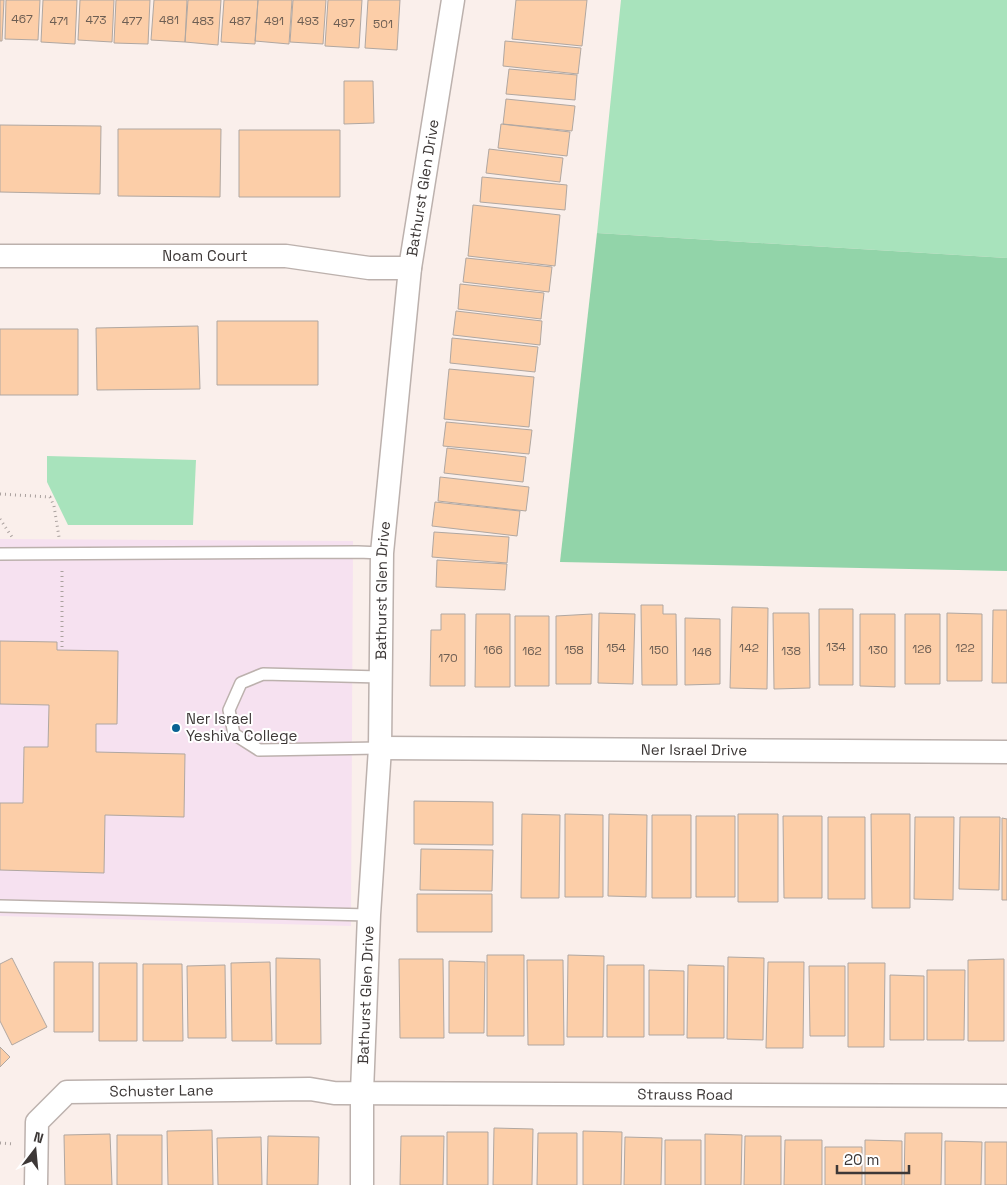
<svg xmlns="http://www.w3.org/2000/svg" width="1007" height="1185" viewBox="0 0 1007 1185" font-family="'Space Grotesk',sans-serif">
<rect width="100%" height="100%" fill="#faefeb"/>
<path fill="#f6e1f0" d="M0,539l353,2 -2,385 -351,-10z"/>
<path fill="#a8e3bc" d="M621,0h386v258l-410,-25z
M47,456l149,4 -3,65h-125l-21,-43z"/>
<path fill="#92d4a9" d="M597,233l410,25v313l-447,-9z"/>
<path fill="#fccea8" stroke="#b0a7a1" d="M0,0h4l-2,41h-2z
M6,0h34l-2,40 -33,-1z
M43,0h34l-2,44 -34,-2z
M80,0h34l-2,42 -34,-2z
M116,0h34l-2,44 -34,-1z
M154,0h33l-2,42 -34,-2z
M188,0h33l-3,45 -33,-3z
M224,0h34l-3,44 -34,-2z
M258,0h34l-3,44 -34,-3z
M293,0h33l-3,44 -33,-2z
M328,0h34l-3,48 -34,-2z
M368,0h32l-3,50 -32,-2z
M516,0h71l-5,46 -70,-7z
M505,41l76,7 -3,26 -75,-8z
M509,69l68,6 -2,25 -69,-6z
M344,81h29l1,42 -30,1z
M506,99l69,7 -3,25 -69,-7z
M501,124l69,8 -3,24 -69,-8z
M0,125l101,1 -1,68 -100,-2z
M118,129h103l-1,68 -102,-1z
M239,130h101v67h-101z
M489,149l74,9 -3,24 -74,-9z
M482,177l85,8 -2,25 -85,-8z
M473,205l87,10 -5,51 -87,-10z
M466,258l86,9 -3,25 -86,-10z
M460,284l84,9 -3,26 -83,-10z
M456,311l86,10 -2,24 -87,-10z
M217,321h101v64h-101z
M198,326l2,63 -103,1 -1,-62z
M0,329h78v66h-78z
M452,338l86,9 -3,25 -85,-9z
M449,369l85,8 -5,50 -85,-8z
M446,422l86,8 -3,24 -86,-8z
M447,448l79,9 -3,25 -79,-9z
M440,477l89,10 -3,24 -88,-10z
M435,502l85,9 -3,25 -85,-10z
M434,532l75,5 -2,26 -75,-6z
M437,560l70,4 -2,26 -69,-3z
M641,605h22v9h13l1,71h-35z
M732,607l36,1 -1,81 -37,-1z
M819,609h34v76h-34z
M993,610h14v73h-15z
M599,613l36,1 -2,70 -35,-1z
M773,613h36l1,75 -36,1z
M947,613l35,1v67h-35z
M441,614h24v72h-35l1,-56h10z
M476,614h34v73h-35z
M592,614l-1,70h-35v-68z
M860,614h35v73l-35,-1z
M905,614h35v70h-35z
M515,616h34v70h-34z
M685,618l35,1v65l-35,1z
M0,641l57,1v8l61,1 -1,73h-21v28l89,2 -1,63 -79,-2 -1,58 -104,-3v-67h23l1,-56h24l1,-42 -49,-1z
M414,801l79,1v43l-79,-1z
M522,814l38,1 -1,83h-38z
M565,814l38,1v82h-38z
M609,814l38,1 -1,82 -38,-1z
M738,814h40v88h-40z
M871,814h39v94h-38z
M652,815h39v83h-39z
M696,816h39v81h-39z
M783,816h39v82h-38z
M828,817h37v82h-37z
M915,817h39l-1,83 -39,-1z
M960,817h40l-1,73 -40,-1z
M1002,818l5,1v81h-5z
M421,849l72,1 -1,41 -72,-1z
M417,894h75v38h-75z
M487,955h37v81h-37z
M568,955l36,1 -1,81h-36z
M728,957l36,1 -1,82 -36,-1z
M12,958l35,69 -35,18 -12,-24v-57z
M276,958l44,1 1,85h-45z
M399,959h44l1,79h-44z
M1004,959v82h-36v-81z
M527,960h36l1,85h-36z
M449,961l36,1 -1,71h-35z
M54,962h39v70h-39z
M270,962l2,79h-40l-1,-78z
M768,962h36l-1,86h-37z
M99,963h38v78h-38z
M848,963h37l-1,84h-36z
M143,964h39l1,77h-40z
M225,965l1,73h-38l-1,-72z
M607,965h37v72h-37z
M688,965l36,1v72h-37z
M809,966h36v70h-35z
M649,970l35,1v64h-35z
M927,970h38l-1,70h-37z
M890,975l34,1v64h-34z
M0,1047l10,10 -10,10z
M494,1128l39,1 -1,56h-39z
M212,1130l1,55h-45l-1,-54z
M583,1131l39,1 -1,53h-38z
M447,1132h41v53h-41z
M538,1133h39v52h-40z
M905,1133h37l-1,52h-37z
M110,1134l2,51h-47l-1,-50z
M705,1134l37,1 -1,50h-36z
M117,1135h45v50h-45z
M268,1136l51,1 -1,48h-51z
M401,1136h43l-1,49h-43z
M745,1136h36v49h-37z
M261,1137l1,48h-44l-1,-47z
M625,1137l37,1 -1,47h-37z
M665,1140h36v45h-36z
M785,1140h37v45h-38z
M865,1140l37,1v44h-37z
M945,1141l37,1 -1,43h-36z
M985,1142h22v43h-22z
M825,1147h37v38h-37z"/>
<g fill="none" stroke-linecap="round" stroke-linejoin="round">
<g stroke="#bcb1ad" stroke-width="14">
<path id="lane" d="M0,554l358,-2 24,1
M380,748l-121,2 -25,-16 -5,-24 12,-27 22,-9 117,3
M0,906l369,9"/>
</g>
<g stroke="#bcb1ad" stroke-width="25">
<g id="street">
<path id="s1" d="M0,256h286l83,12h41"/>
<path id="s2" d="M380,748l627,4"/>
<path id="s3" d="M36,1185l1,-63 30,-30 243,-3 24,4 673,3"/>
<path id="s4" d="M362,1185v-93l7,-177 11,-167 2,-195 28,-285 43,-268"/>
</g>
</g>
<path stroke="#aaa19e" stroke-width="3" stroke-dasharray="1 4" stroke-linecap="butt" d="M0,494l50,3 4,9 5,31
M0,519l12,18
M62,571v79
M0,1143l14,1"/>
<use href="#lane" stroke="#fff" stroke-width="11"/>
<use href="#street" stroke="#fff" stroke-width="22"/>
</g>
<circle fill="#096293" stroke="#fff" stroke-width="2" cx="176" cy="728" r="5"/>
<g text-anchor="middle" stroke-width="4" stroke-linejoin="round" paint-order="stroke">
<g font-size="12" fill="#6d5e53">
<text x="22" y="23">467</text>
<text x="96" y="24">473</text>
<text x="169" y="24">481</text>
<text x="59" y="25">471</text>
<text x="132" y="25">477</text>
<text x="203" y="25">483</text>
<text x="240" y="25">487</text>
<text x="274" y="25">491</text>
<text x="308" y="25">493</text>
<text x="344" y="27">497</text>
<text x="383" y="28">501</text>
<text x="836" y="651">134</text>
<text x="616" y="652">154</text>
<text x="749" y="652">142</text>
<text x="965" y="652">122</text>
<text x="922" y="653">126</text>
<text x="493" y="654">166</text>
<text x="574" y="654">158</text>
<text x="659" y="654">150</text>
<text x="878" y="654">130</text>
<text x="532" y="655">162</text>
<text x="791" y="655">138</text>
<text x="702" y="656">146</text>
<text x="448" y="662">170</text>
</g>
<g font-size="15" fill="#3d3837" stroke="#fff">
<text dy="5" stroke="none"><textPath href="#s4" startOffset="1000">Bathurst Glen Drive</textPath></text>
<text dy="5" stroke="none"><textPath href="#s1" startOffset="205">Noam Court</textPath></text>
<text dy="5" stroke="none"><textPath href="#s4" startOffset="595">Bathurst Glen Drive</textPath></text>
<text dy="5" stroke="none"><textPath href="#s2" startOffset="314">Ner Israel Drive</textPath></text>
<text dy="5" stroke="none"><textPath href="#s4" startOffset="190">Bathurst Glen Drive</textPath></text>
<text dy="5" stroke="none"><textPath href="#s3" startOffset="200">Schuster Lane</textPath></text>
<text dy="5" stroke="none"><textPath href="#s3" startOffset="724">Strauss Road</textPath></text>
</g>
<g font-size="15" fill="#3d3837" stroke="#fff" text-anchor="start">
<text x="186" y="724">Ner Israel<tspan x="186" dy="17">Yeshiva College</tspan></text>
</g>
</g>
<g transform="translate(35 1150) rotate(16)" stroke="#ffffff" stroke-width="4" paint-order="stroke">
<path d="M0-4L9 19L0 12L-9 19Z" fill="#3d3837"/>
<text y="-8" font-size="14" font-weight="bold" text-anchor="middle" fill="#3d3837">N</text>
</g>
<path d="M837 1165v8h72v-8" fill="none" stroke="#3d3837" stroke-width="2.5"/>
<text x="844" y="1165" font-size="15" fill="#3d3837" stroke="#ffffff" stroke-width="4" paint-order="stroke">20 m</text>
</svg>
